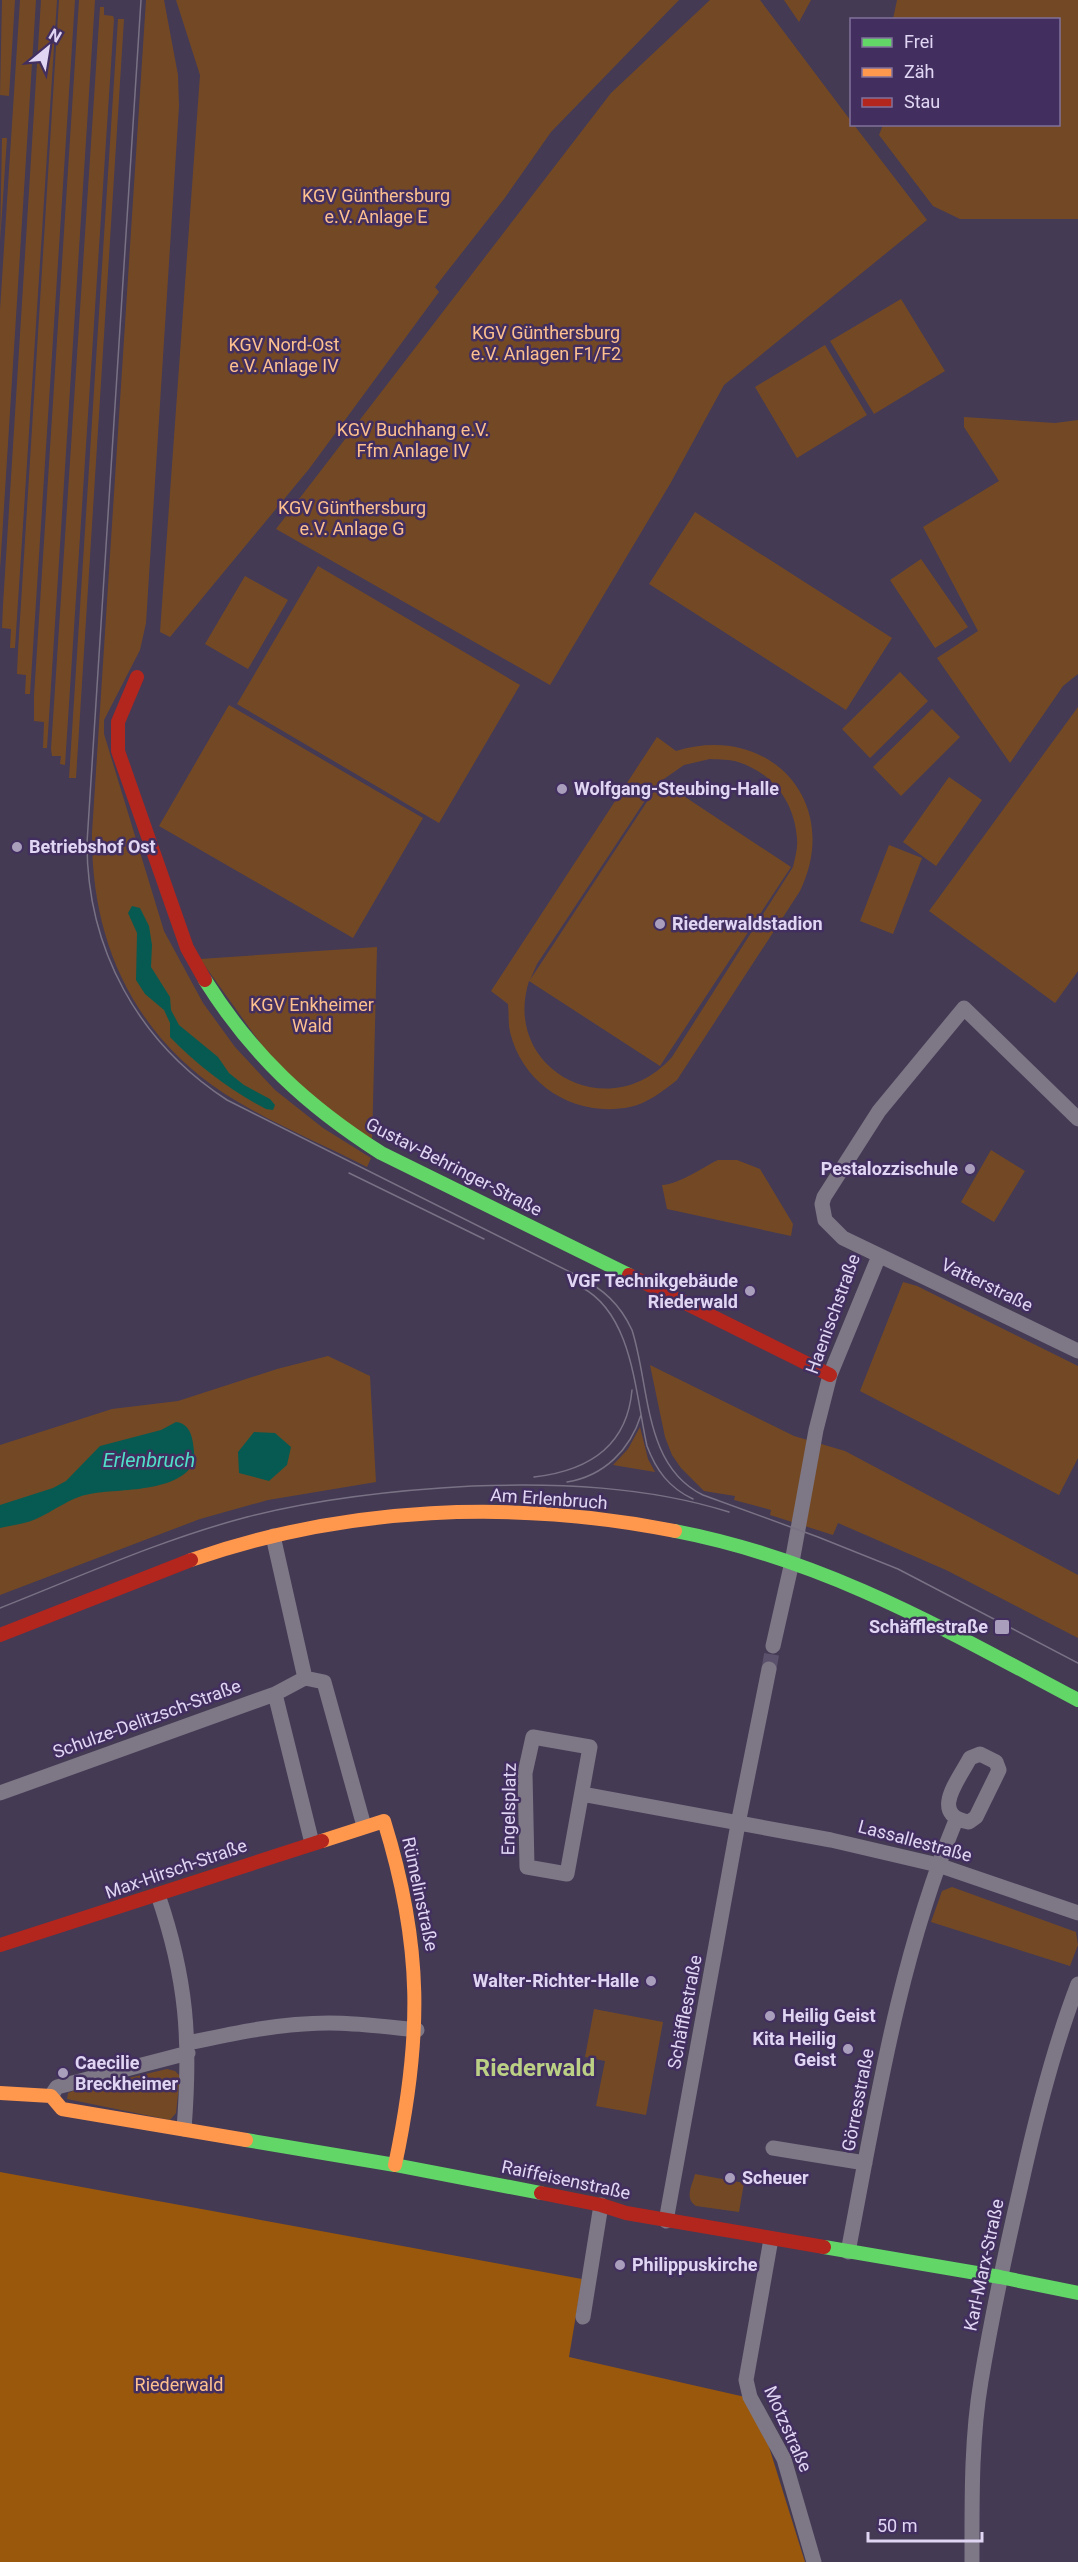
<svg xmlns="http://www.w3.org/2000/svg" width="1078" height="2562" viewBox="0 0 1078 2562" font-family="Roboto,sans-serif">
<rect width="100%" height="100%" fill="#443a54"/>
<path fill="#734925" fill-rule="evenodd" d="M2,0h13l-6,96 -9,-1z
M20,0h16l-36,570v-260z
M41,0h16l-42,648h-5l1,-19 -9,-1 1,-23z
M59,0h16l-45,694h-5l1,-19 -9,-1 1,-23z
M79,0h16l-48,748h-4l1,-26 -10,-1v-25z
M146,0h18l14,75 1,31 -33,517 -6,27 -36,70v14l60,197 39,72 32,44 40,43 48,38 48,30 -4,9c-47,-24 -98,-45 -142,-73 -92,-60 -134,-153 -133,-261z
M176,0h503l-128,132 -47,67 -69,88 4,5 -130,177 -139,168 -10,-5 40,-557z
M710,0h50l91,121 1,3 2,1 73,95 -203,165 -54,99 -120,201 -274,-156 335,-436z
M784,0h27l-12,22z
M897,0h181v219h-118l-27,-13 -54,-71 4,-10 175,-1v-104l-165,-1z
M100,7h4v8l9,1 1,3 -49,746 -5,-1 1,-8h-9l-1,-7z
M118,19h6l-48,759h-7z
M2,138h5l-7,104z
M901,299l44,72 -71,43 -44,-73z
M825,345l42,70 -70,43 -42,-71z
M964,417l91,6 23,-3v254l-15,12 -53,77 -73,-105 41,-27 -55,-104 76,-46 -35,-54z
M695,512l197,126 -46,72 -197,-126z
M921,559l47,68 -33,21 -45,-68z
M318,566l202,119 -81,138 -202,-119z
M245,576l43,24 -40,69 -43,-25z
M900,672l28,29 -58,57 -28,-29z
M229,705l194,113 -70,120 -194,-112z
M1078,707v264l-23,32 -126,-92z
M932,709l28,28 -59,59 -28,-29z
M657,737l19,14c93,-29 167,51 124,140l-123,189c-14,11 -29,23 -47,27 -54,11 -107,-21 -120,-75 -2,-9 -1,-19 -2,-28l-17,-13zM710,759c9,1 20,0 28,3 35,11 57,41 59,77 1,9 -2,19 -4,28l-121,190c-63,71 -171,12 -143,-76l131,85 131,-199 -130,-86 23,-16zM656,788l-126,192 7,-16 109,-165z
M949,777l33,23 -46,66 -33,-24z
M889,845l33,13 -29,76 -33,-13z
M377,947l-5,195 -86,-63 -86,-120z
M991,1150l34,21 -31,51 -33,-20z
M718,1160h19l23,9 33,55 -2,12 -124,-27 -5,-24c18,-1 39,-17 56,-25z
M903,1282l14,4 161,80v92l-19,37 -199,-104z
M328,1356l42,20 6,106 -108,18 -68,19 -200,76v-150l112,-36 66,-8 99,-32z
M650,1365l144,71 51,15 233,124v63l-132,-68 -108,-47 -5,12 -63,-20 1,-5 -37,-10 1,-4 -31,-5 -23,-23 -9,-13 -7,-18z
M640,1427l8,32 7,13 -42,-7 15,-16z
M952,1887l124,45 2,13 -8,21 -139,-44 11,-31z
M594,2009l69,13 -17,93 -50,-9 9,-45 -20,-4z
M167,2069l8,2 5,5 -4,37 -6,7 -103,-21 1,-6 5,-2z
M695,2174l49,9 -5,29 -43,-6c-12,-8 -4,-20 -1,-32z"/>
<path fill="#9a580c" d="M0,2172l582,107 -13,78 185,42 51,163h-805z"/>
<path fill="#075a51" d="M132,906l8,2 9,18 3,19 -1,22 19,30 1,13 8,15 39,32 11,16 15,12 26,14 5,6 -2,5 -7,-1c-35,-18 -68,-43 -96,-72v-14l-6,-13 -19,-16 -9,-14 1,-47 -9,-20z
M176,1422c18,2 17,23 19,38 -14,34 -76,28 -105,34 -19,3 -36,17 -54,25 -11,5 -24,6 -36,9v-23l53,-17 13,-7 34,-35 61,-16z
M254,1432l21,1 16,14 -4,18 -18,16 -30,-8 -1,-21z"/>
<g fill="none" stroke-linecap="round" stroke-linejoin="round">
<path stroke="#5b516c" stroke-width="15" stroke-dasharray="15 8" stroke-linecap="butt" d="M769,1669l4,-23"/>
<path stroke="#7d7786" stroke-width="15" d="M1078,1119l-114,-111 -85,103 -55,86 -2,7 3,16 18,18 235,113
M273,1536l32,142
M773,1646l19,-84 24,-132 14,-55 49,-119
M305,1678l19,4 40,144
M275,1694l37,149
M533,1737l57,10 -23,127 -40,-7 -2,-94z
M980,1754l16,8 3,8 -23,47 -7,5c-40,-7 -11,-41 1,-64z
M0,1793l275,-99 30,-16
M582,1794l249,46 107,25 140,48
M158,1895c29,84 33,146 26,234
M188,2043c46,-10 93,-20 141,-20 29,0 59,4 88,7
M51,2096l6,-9 131,-34
M773,2148l92,15
M666,2221l72,-397 31,-155
M771,2239l-25,141 4,17 34,62 30,103
M848,2252c28,-146 51,-294 108,-432
M583,2317l18,-112
M972,2562c0,-60 -1,-122 9,-181 11,-66 25,-131 40,-196 15,-68 32,-136 57,-201"/>
<path stroke="#63d668" stroke-width="14" d="M205,980c47,75 102,126 176,173l248,122
M675,1531c151,29 269,98 403,169
M246,2140l149,25 146,28
M824,2247l176,30 78,16"/>
<path stroke="#ff974d" stroke-width="14" d="M191,1560c155,-54 323,-61 484,-29
M322,1841l62,-20c39,125 38,217 11,344
M0,2093l51,3 11,13 184,31"/>
<path stroke="#b3261e" stroke-width="14" d="M137,677l-19,45v29l69,197 18,32
M629,1275l201,100
M0,1635l191,-75
M0,1945l322,-104
M541,2193l60,12 25,8 198,34"/>
<path stroke="#797284" stroke-width="1.5" d="M141,0l-54,843c0,106 51,199 140,257l351,176c25,13 42,28 54,54 18,56 11,136 71,165l115,42 80,32 180,94
M349,1173l135,66
M581,1287c52,27 54,106 66,159 9,24 22,42 46,53
M534,1477c53,-6 93,-30 98,-87
M567,1482c37,-6 63,-32 74,-67
M0,1608c81,-32 163,-69 247,-91 74,-19 149,-27 225,-31 86,-3 174,0 257,26"/>
</g>
<g fill="#a99fbc" stroke="#422f5f" stroke-width="2">
<circle cx="562" cy="789" r="6"/>
<circle cx="17" cy="847" r="6"/>
<circle cx="660" cy="924" r="6"/>
<circle cx="970" cy="1169" r="6"/>
<circle cx="750" cy="1291" r="6"/>
<rect x="994" y="1619" width="16" height="16" rx="3"/>
<circle cx="651" cy="1981" r="6"/>
<circle cx="770" cy="2016" r="6"/>
<circle cx="848" cy="2049" r="6"/>
<circle cx="63" cy="2073" r="6"/>
<circle cx="730" cy="2178" r="6"/>
<circle cx="620" cy="2265" r="6"/>
</g>
<g text-anchor="middle" stroke-width="5" stroke-linejoin="round" paint-order="stroke">
<g font-size="18" fill="#fdc08e" stroke="#422f5f">
<text x="376" y="202">KGV Günthersburg<tspan x="376" dy="21">e.V. Anlage E</tspan></text>
<text x="546" y="339">KGV Günthersburg<tspan x="546" dy="21">e.V. Anlagen F1/F2</tspan></text>
<text x="284" y="351">KGV Nord-Ost<tspan x="284" dy="21">e.V. Anlage IV</tspan></text>
<text x="413" y="436">KGV Buchhang e.V.<tspan x="413" dy="21">Ffm Anlage IV</tspan></text>
<text x="352" y="514">KGV Günthersburg<tspan x="352" dy="21">e.V. Anlage G</tspan></text>
<text x="312" y="1011">KGV Enkheimer<tspan x="312" dy="21">Wald</tspan></text>
<text x="179" y="2391">Riederwald</text>
</g>
<g font-size="18" font-weight="bold" fill="#e0d6f4" stroke="#422f5f" text-anchor="start">
<text x="574" y="795">Wolfgang-Steubing-Halle</text>
<text x="29" y="853">Betriebshof Ost</text>
<text x="672" y="930">Riederwaldstadion</text>
<text x="958" y="1175" text-anchor="end">Pestalozzischule</text>
<text x="738" y="1287" text-anchor="end">VGF Technikgebäude<tspan x="738" dy="21">Riederwald</tspan></text>
<text x="988" y="1633" text-anchor="end">Schäfflestraße</text>
<text x="639" y="1987" text-anchor="end">Walter-Richter-Halle</text>
<text x="782" y="2022">Heilig Geist</text>
<text x="836" y="2045" text-anchor="end">Kita Heilig<tspan x="836" dy="21">Geist</tspan></text>
<text x="75" y="2069">Caecilie<tspan x="75" dy="21">Breckheimer</tspan></text>
<text x="742" y="2184">Scheuer</text>
<text x="632" y="2271">Philippuskirche</text>
</g>
<g font-size="18" fill="#e0d6f4" stroke="#422f5f">
<text transform="translate(454 1167) rotate(27)" y="6">Gustav-Behringer-Straße</text>
<text transform="translate(987 1285) rotate(26)" y="6">Vatterstraße</text>
<text transform="translate(833 1314) rotate(-70)" y="6">Haenischstraße</text>
<text transform="translate(549 1499) rotate(4)" y="6">Am Erlenbruch</text>
<text transform="translate(147 1719) rotate(-20)" y="6">Schulze-Delitzsch-Straße</text>
<text transform="translate(509 1809) rotate(-89)" y="6">Engelsplatz</text>
<text transform="translate(915 1841) rotate(15)" y="6">Lassallestraße</text>
<text transform="translate(176 1869) rotate(-19)" y="6">Max-Hirsch-Straße</text>
<text transform="translate(420 1894) rotate(78)" y="6">Rümelinstraße</text>
<text transform="translate(685 2012) rotate(-79)" y="6">Schäfflestraße</text>
<text transform="translate(858 2100) rotate(-79)" y="6">Görresstraße</text>
<text transform="translate(566 2180) rotate(12)" y="6">Raiffeisenstraße</text>
<text transform="translate(984 2265) rotate(-78)" y="6">Karl-Marx-Straße</text>
<text transform="translate(788 2429) rotate(66)" y="6">Motzstraße</text>
</g>
<g font-size="20" font-style="italic" fill="#50e0c9" stroke="#422f5f">
<text x="149" y="1467">Erlenbruch</text>
</g>
<g font-size="24" font-weight="bold" fill="#bcd085" stroke="#422f5f">
<text x="535" y="2076">Riederwald</text>
</g>
</g>
<rect x="850" y="18" width="210" height="108" fill="#422f5f" stroke="#81729b" stroke-width="1.5"/>
<rect x="862" y="38" width="30" height="9" fill="#63d668" stroke="#81729b" stroke-width="1.5"/>
<text x="904" y="48" font-size="18" fill="#e0d6f4">Frei</text>
<rect x="862" y="68" width="30" height="9" fill="#ff974d" stroke="#81729b" stroke-width="1.5"/>
<text x="904" y="78" font-size="18" fill="#e0d6f4">Zäh</text>
<rect x="862" y="98" width="30" height="9" fill="#b3261e" stroke="#81729b" stroke-width="1.5"/>
<text x="904" y="108" font-size="18" fill="#e0d6f4">Stau</text>
<g transform="translate(48 48) rotate(30)" stroke="#422f5f" stroke-width="4.5" paint-order="stroke">
<path d="M0-4.5L10 22L0 15L-10 22Z" fill="#e0d6f4"/>
<text y="-9" font-size="16" font-weight="bold" text-anchor="middle" fill="#e0d6f4">N</text>
</g>
<path d="M868 2532v9h114v-9" fill="none" stroke="#e0d6f4" stroke-width="3"/>
<text x="877" y="2532" font-size="18" fill="#e0d6f4" stroke="#422f5f" stroke-width="4.5" paint-order="stroke">50 m</text>
</svg>
